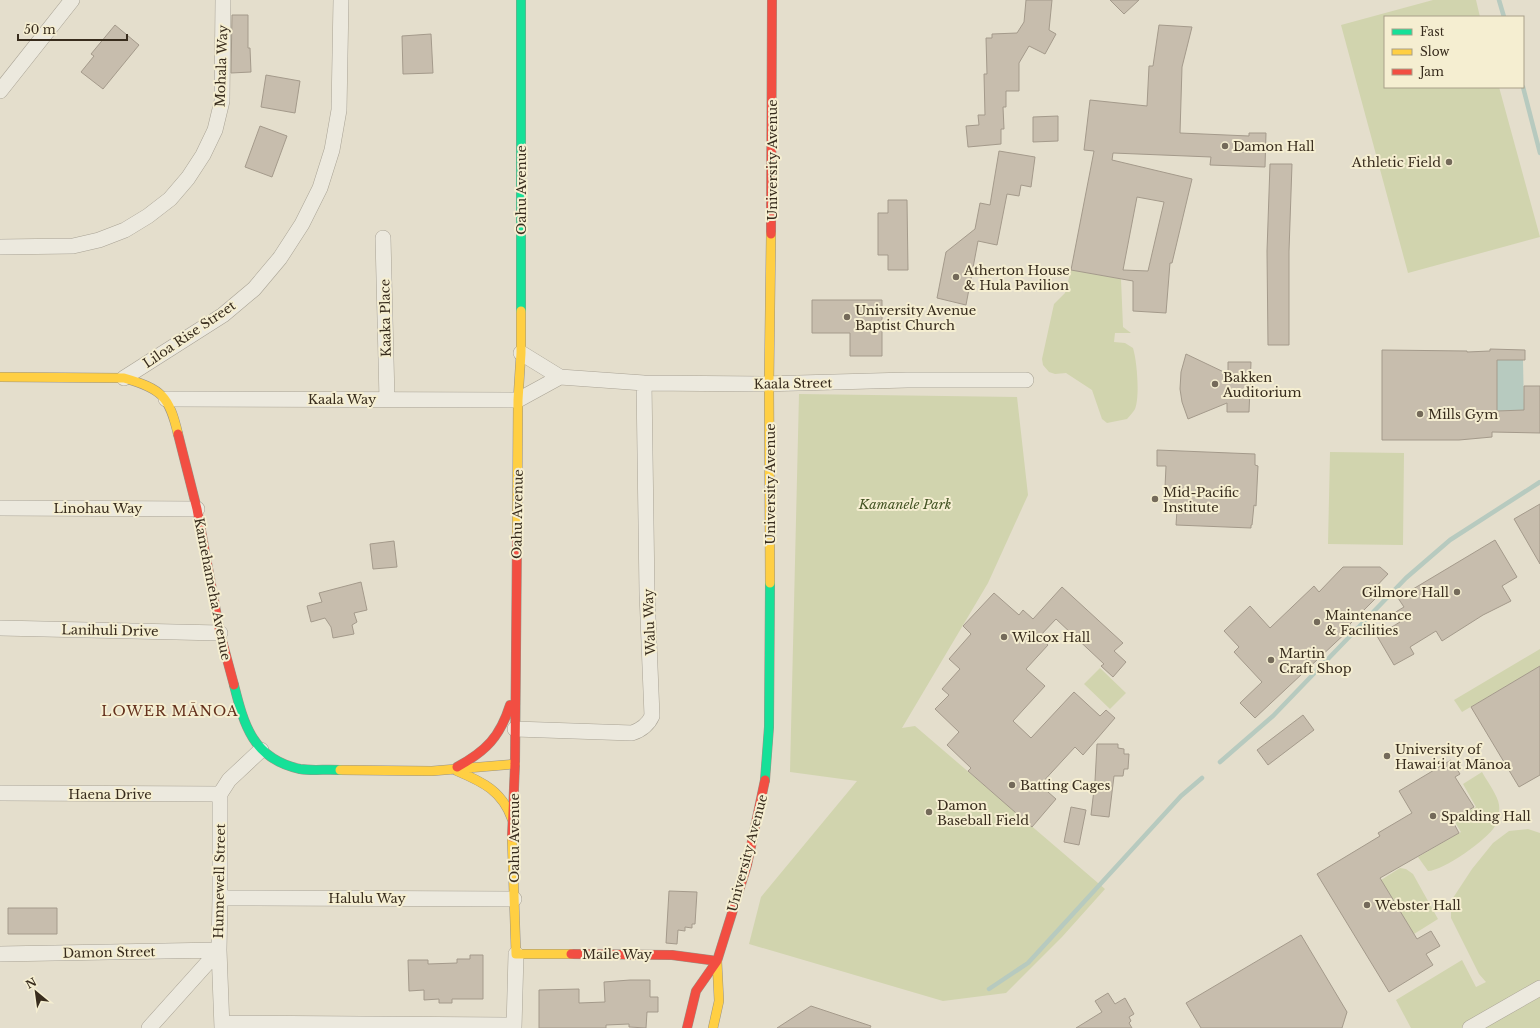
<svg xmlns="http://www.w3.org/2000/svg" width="1540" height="1028" viewBox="0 0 1540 1028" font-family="'Libre Baskerville',serif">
<rect width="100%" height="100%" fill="#e4decc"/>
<path fill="#d1d4ae" d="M1433,0h43l4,17h-95v70h114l41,150 -132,36 -67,-248z
M1071,270l50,9 2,48 8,6h-16l-1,9 11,1 8,5c4,13 7,49 2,61 -2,3 -5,7 -8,10l-20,4 -5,-4 -10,-29 -26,-17 -11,1 -6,-2 -6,-7 -1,-6 12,-55 11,-11z
M799,394l218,3 11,98 -40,88 -86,145 13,-2 190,163 -43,48 -56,56 -63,8 -194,-57 12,-47 96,-116 -67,-9z
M1330,452l74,1 -1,92 -75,-1z
M1540,649v17l-78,46 -8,-12z
M1100,668l26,25 -16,16 -26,-25z
M1482,772c5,9 16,24 17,33 1,6 -1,15 -4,21 -7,13 -52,45 -67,45l-10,-14 43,-25 -8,-13 23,-12 -13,-23z
M1528,829l12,4v195h-129l-15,-28 66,-40 14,27 10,-5 -7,-8 -28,-56v-17l21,-32 21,-26 16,-12z
M1400,868l6,1 7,5 25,45 -24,15 -33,-54z"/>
<path fill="#b7cabf" d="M1497,360h26l1,50 -27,1z"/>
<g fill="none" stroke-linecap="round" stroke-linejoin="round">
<path stroke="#b7cabf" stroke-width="4.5" d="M1499,0l5,17
M1523,87l17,66
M1220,762l53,-46 133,-138 44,-38 90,-58
M989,989l39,-26 153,-167 21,-18"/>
</g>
<path fill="#c7bdad" stroke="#a49a8b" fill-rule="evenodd" d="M1026,0h26l-3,30 7,4 -11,20 -16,-8 -10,17v28h-13v16h-3l1,22h-3v15l-33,3 -2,-21 13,-1 -1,-10h7l-1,-41h3l-1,-36h6v-4l25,-1 7,-11z
M1110,0h29l-15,14z
M232,15h16v33h2l1,24 -20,1z
M115,25l24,20 -36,44 -22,-17 13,-16 -3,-2z
M1159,25l33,2 -10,40 -2,66 69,3v-3h17l-1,34 -55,-2 1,-8 -98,-4 -1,7 80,19 -20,84h-2l-4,50 -33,-2v-30l-62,-11 23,-119 -10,-1 6,-50 57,6 2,-40h4zM1137,197l27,5 -16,69 -25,-1z
M431,34l2,39 -30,1 -1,-38z
M266,75l34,6 -5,32 -34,-6z
M1058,116v25l-25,1v-25z
M260,126l27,10 -15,41 -27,-10z
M999,151l36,6 -4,30 -10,-2 -2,11 -12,-2 -10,51 -19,-4 -12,64 -29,-7 9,-46 29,-23 5,-26 10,2z
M1270,164h22l-3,87v94h-21l-1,-94z
M888,200h19l1,70h-20v-15h-10v-42h10z
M812,300h70v56h-32v-23h-38z
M1490,349l35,1v10h-28v51l27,-1v-24h16v47l-48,-1v5l-33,3h-77v-90l85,1v1l23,-1z
M1186,354l42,20v-12h23l-2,50h-22v-9l-39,16 -6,-17 -2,-13 1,-17z
M1157,450l98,4v11l3,1 -2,40 -2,-1 -2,20h-1v3l-75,-3 1,-15 -13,-1 2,-43h-9z
M1540,504v60l-26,-45z
M1495,540l22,37 -15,9 9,15 -28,14 -41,26 -6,-10 -26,16 4,7 -20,11 -17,-29 23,-14 -6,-9 10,-6 -6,-9z
M394,541l3,26 -24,2 -3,-25z
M1343,567h37l8,7 -17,18 6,5 -27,27v5l-95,89 -15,-15 22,-21 -28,-30 5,-5 -15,-16 26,-25 20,22 44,-42 5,6z
M361,582l6,28 -13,3 3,9 -5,3 2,9 -21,4 -2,-11 -6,-9 -14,4 -4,-16 15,-4 -3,-9z
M1062,587l61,56 -9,8 12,11 -13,15 -12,-11 3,-2 -48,-45 -17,18 9,8 -22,24 19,17 -32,35 18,17 43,-46 26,24 6,-6 9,8 -32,37 -8,-8 -35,38 16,14 -24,28 -64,-56 3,-3 -24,-23 12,-13 -24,-23 14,-14 -7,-6 18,-20 -11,-10 22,-25 -8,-8 31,-33 25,22 4,-5 10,9z
M1540,666v109l-21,12 -48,-80z
M1303,715l11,15 -46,35 -11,-15z
M1097,744h21v4l6,1v5h5l-1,15h-4l-1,7h-9l-5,41 -18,-2 4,-34z
M1451,760l9,14 -5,3 19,30 -22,13 7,13 -79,45 37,61 14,-8 9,15 -14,8 7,11 -44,27 -72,-118 63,-38 -2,-3 34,-20 -13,-22z
M1071,807l15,3 -7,35 -15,-3z
M669,891l28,1 -2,32h-3v4l-7,-1v4l-7,-1 -1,14 -11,-1z
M8,908h49v26h-49z
M1301,935l46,77 -5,16h-141l-15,-25z
M470,955h13v44h-31v4h-13v-4l-15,1v-10l-15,1 -1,-31h20v4l29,-1v-4h13z
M630,980h20v17h8v15h-11l-1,16 -17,-1v-3l-23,1v3h-67v-38l40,-1v14l26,-1 -1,-20z
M1108,993l7,11 10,-6 9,16 -5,3 2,4 -2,2 3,5h-56l26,-16 -7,-11z
M811,1006l60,20 -1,2h-93z"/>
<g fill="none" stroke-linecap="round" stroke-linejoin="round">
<g stroke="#a9a395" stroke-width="16">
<path id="street" d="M0,91l72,-91
M383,238l4,161
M0,247l73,-1 26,-6 26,-10 23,-14 22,-17 18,-21 15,-23 12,-25 7,-29 1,-101
M521,353l39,24
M124,378l99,-63 31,-26 26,-31 22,-34 18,-36 12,-38 7,-40 2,-110
M166,399l352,1 42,-23 84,6 118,1 145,-4h119
M0,508l197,1
M0,628l220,5
M515,729l117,4c9,-3 16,-8 20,-17l-5,-123 -3,-210
M0,793l220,1
M220,898l294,1
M0,954l219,-4
M222,1023l284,2 8,-1
M149,1028l70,-78
M222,1028l-3,-78 1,-52v-104l9,-14 32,-30
M514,1028l2,-74
M1470,1028l70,-40"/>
</g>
<g stroke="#999285" stroke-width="10">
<path id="fast" d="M521,0v311
M234,685c10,40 19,74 66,84 12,2 27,0 40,1
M765,780l4,-53 1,-144"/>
</g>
<g stroke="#999285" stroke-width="10">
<path id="slow" d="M0,377l124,1c38,11 45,18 54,56
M517,539l1,-139 3,-47v-42
M770,583l-1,-199 2,-150
M340,770l92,1 83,-7
M457,771c26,11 45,20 55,48
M512,837l4,117h55
M713,1028l6,-27 -2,-40"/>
</g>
<g stroke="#999285" stroke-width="10">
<path id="jam" d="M771,234l1,-234
M178,434l19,75 23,124 14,52
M457,767c29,-16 43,-30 53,-62
M512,837l3,-73 2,-225
M571,954l101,1 45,6
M687,1028l9,-37 21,-30 30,-96 18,-85"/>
</g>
<use href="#street" stroke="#ece9de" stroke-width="15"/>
<use href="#fast" stroke="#16e098" stroke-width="9"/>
<use href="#slow" stroke="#ffcf43" stroke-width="9"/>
<use href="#jam" stroke="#f24e42" stroke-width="9"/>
</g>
<g fill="#746a5a" stroke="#f5eed1" stroke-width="1.5">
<circle cx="1225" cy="146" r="4"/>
<circle cx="1449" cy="162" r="4"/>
<circle cx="956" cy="277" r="4"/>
<circle cx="847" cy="317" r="4"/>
<circle cx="1215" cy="384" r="4"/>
<circle cx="1420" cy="414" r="4"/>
<circle cx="1155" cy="499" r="4"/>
<circle cx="1457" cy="592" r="4"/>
<circle cx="1317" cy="622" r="4"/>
<circle cx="1004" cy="637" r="4"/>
<circle cx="1271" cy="660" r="4"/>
<circle cx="1387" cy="756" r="4"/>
<circle cx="1012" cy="785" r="4"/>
<circle cx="929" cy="812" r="4"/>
<circle cx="1433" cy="816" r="4"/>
<circle cx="1367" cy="905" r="4"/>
</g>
<g text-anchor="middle" stroke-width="4" stroke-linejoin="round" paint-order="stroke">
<g font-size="13" fill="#382c1d" stroke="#f5eed1">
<text transform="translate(221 66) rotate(-88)" y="5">Mohala Way</text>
<text transform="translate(772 160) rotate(-90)" y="5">University Avenue</text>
<text transform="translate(521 190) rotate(-90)" y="5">Oahu Avenue</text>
<text transform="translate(385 318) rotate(-91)" y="5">Kaaka Place</text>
<text transform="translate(189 334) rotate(-34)" y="5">Liloa Rise Street</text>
<text transform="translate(793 383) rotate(-1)" y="5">Kaala Street</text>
<text x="342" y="404">Kaala Way</text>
<text transform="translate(770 484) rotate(-90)" y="5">University Avenue</text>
<text x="98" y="513">Linohau Way</text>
<text transform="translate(517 514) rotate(-89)" y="5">Oahu Avenue</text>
<text transform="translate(213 589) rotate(79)" y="5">Kamehameha Avenue</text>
<text transform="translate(649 622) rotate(-92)" y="5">Walu Way</text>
<text transform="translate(110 630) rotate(1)" y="5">Lanihuli Drive</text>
<text x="110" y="799">Haena Drive</text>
<text transform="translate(514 838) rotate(-90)" y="5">Oahu Avenue</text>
<text transform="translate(747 853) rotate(-75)" y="5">University Avenue</text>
<text transform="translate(219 881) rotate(-89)" y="5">Hunnewell Street</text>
<text x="367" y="903">Halulu Way</text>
<text transform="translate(109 952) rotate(-1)" y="5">Damon Street</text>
<text x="617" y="959">Maile Way</text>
</g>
<g font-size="13" fill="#382c1d" stroke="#f5eed1" text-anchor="start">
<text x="1233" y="151">Damon Hall</text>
<text x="1441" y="167" text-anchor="end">Athletic Field</text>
<text x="964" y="275">Atherton House<tspan x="964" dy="15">&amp; Hula Pavilion</tspan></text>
<text x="855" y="315">University Avenue<tspan x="855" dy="15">Baptist Church</tspan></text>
<text x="1223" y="382">Bakken<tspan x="1223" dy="15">Auditorium</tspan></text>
<text x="1428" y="419">Mills Gym</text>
<text x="1163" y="497">Mid-Pacific<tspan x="1163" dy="15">Institute</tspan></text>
<text x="1449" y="597" text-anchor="end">Gilmore Hall</text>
<text x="1325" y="620">Maintenance<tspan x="1325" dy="15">&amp; Facilities</tspan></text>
<text x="1012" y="642">Wilcox Hall</text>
<text x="1279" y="658">Martin<tspan x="1279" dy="15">Craft Shop</tspan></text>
<text x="1395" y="754">University of<tspan x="1395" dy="15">Hawaiʻi at Mānoa</tspan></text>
<text x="1020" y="790">Batting Cages</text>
<text x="937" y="810">Damon<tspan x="937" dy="15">Baseball Field</tspan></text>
<text x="1441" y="821">Spalding Hall</text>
<text x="1375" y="910">Webster Hall</text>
</g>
<g font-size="13" font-style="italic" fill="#445424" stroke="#f5eed1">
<text x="905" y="509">Kamanele Park</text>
</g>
<g font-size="14" letter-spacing="1" fill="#64311d" stroke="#f5eed1">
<text x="170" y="716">LOWER MĀNOA</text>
</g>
</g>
<rect x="1384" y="16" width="140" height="72" fill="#f5eed1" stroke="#a9a089"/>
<rect x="1392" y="29" width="20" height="6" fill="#16e098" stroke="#a9a089"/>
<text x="1420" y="36" font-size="12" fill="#382c1d">Fast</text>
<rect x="1392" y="49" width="20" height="6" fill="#ffcf43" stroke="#a9a089"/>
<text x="1420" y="56" font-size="12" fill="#382c1d">Slow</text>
<rect x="1392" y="69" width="20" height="6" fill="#f24e42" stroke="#a9a089"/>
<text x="1420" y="76" font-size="12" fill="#382c1d">Jam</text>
<g transform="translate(36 992) rotate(331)" stroke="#f5eed1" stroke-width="3" paint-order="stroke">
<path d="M0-3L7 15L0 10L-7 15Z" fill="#382c1d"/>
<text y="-6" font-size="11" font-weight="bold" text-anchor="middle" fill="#382c1d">N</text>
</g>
<path d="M18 34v6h109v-6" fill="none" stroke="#382c1d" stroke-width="2"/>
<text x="24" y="34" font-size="12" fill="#382c1d" stroke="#f5eed1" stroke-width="3" paint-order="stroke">50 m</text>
</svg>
